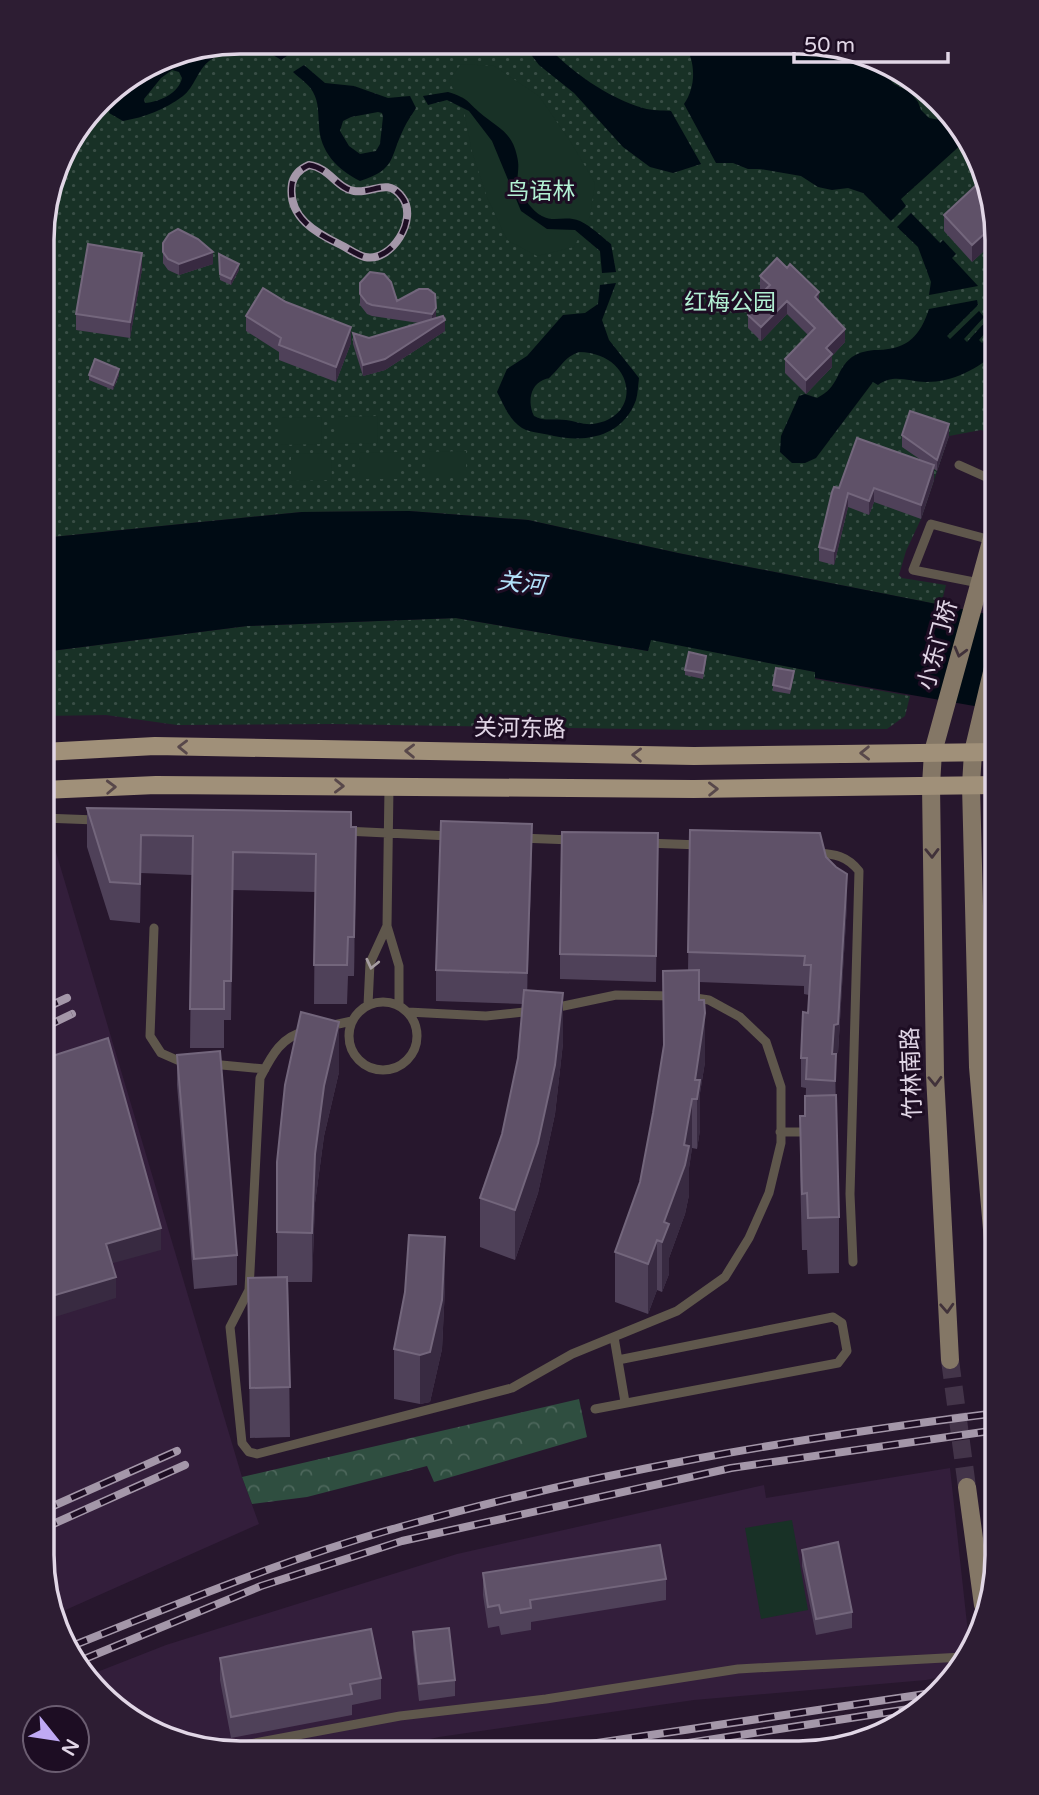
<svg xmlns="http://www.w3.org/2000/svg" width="1039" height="1795" viewBox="0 0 1039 1795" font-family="'Varela Round','Noto Sans SC',sans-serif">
<defs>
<pattern id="forest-crowns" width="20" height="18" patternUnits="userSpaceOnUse" patternTransform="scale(1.75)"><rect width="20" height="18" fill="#2f4e40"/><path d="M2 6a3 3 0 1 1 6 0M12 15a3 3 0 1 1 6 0" fill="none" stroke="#4d675c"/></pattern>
<pattern id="park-dots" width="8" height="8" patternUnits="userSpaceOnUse" patternTransform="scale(1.75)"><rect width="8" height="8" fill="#183126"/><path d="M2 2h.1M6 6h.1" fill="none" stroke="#394e46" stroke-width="1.8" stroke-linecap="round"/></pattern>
</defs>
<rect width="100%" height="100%" fill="#27172d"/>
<path fill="#331e3b" d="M50,832l192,645 17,47 -207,92 -10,-61 1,-722z
M950,1468l19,174 -12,32 -31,6 -232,20 -255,37 -67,15 -158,-1 -95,-39 -27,-38 74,-29 291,-91 307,-69 2,13z"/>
<path fill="url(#forest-crowns)" d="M579,1399l8,38 -153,45 -7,-16 -120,31 -55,7 -10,-27z
M880,1730l-17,12 -64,11h-65z"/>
<path fill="url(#park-dots)" d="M240,42l597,4 92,45 57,85 11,64v195l-16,-5 -32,6 -28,83 -15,32 -7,24 3,3 44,7 -5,20 -263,-52 -150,-33 -119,-9 -107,1 -259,26 1,-323 19,-63 46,-60 56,-35z
M456,618l192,33 2,-12 166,33 -1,7 95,17 -5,20 -18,13 -195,1 -359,-6 -156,1 -71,-10 -63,1v-64l204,-26z"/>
<path fill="#183126" d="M461,64l33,2 45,30 31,45 25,42 -5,33 -16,31 -37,9 -30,-16 -20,-43 -15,-45 -8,-41 -15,-30z
M377,416l1,27 -41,1v-27z
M321,417l1,27 -41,1v-27z
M466,451v27h-40v-26z
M399,452v27h-40v-26z
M331,453l1,27 -41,1v-27z
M792,1520l16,90 -47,9 -16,-91z"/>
<path fill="#000b14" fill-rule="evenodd" d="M240,42h49l5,9 -13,9c-19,-15 -52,-13 -72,1 -11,8 -15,27 -26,35 -19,14 -38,21 -60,25l-14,-8 5,-19 15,-15 36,-22zM172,70l7,2 3,6c-3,15 -22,24 -37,25l-1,-4 17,-21z
M523,44h22c25,27 63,54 98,64 9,3 19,2 28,3l30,53 -28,9 -23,-6 -27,-20 -49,-54 -35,-28z
M685,45l152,1 40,19 17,19 16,8 8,10 3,8 8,8 11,2 8,-2 16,24 -63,57 5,7 -15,15 -28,-28 -15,-5 -16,2 -14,-3 -17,-11 -41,-7h-12l-15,-6h-17l-32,-59c12,-17 12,-41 1,-59z
M304,65l21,18 29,3 34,12 22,-2 6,12c-4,7 -9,13 -12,20 -15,30 -7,41 -44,53 -23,-12 -40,-29 -41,-56 -1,-12 0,-22 -6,-33 -4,-8 -14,-14 -20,-20zM378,112l4,1 1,4 -3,27 -4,7 -16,3 -11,-8 -9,-15 3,-10 8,-4z
M448,92c19,6 18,8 31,20 17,15 33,19 38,44 5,20 -7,23 10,46 21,28 32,11 53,19 11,5 22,16 31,23l5,28 -14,1 -2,-22 -25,-21 -28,-1 -26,-18 -29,-70 -23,-30 -22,-11 -19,5 -5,-9z
M911,213l29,30 3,-3 13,14 -4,4 26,28 -49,9 2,-13 -13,-35 -21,-20z
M616,283l-14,37 7,20 30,38c-1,7 -1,15 -3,22 -13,36 -49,43 -82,36 -10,-3 -23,-3 -32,-8 -13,-8 -18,-23 -25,-36l10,-23 20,-13 36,-41 22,-2 13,-9 2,-19zM579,352c56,1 65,65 14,72 -10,1 -18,-3 -27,-4 -11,-2 -22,2 -32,-4 -6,-12 -5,-30 9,-36 9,-4 2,2 10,-6 9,-9 12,-17 26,-22z
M977,300l1,5 -31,31 3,3 29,-28 5,6 -20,22 3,3 19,-21 6,4 -13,15 3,3 15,-14v22c-19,18 -44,31 -71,31 -17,0 -32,-9 -48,3l-5,-3 -57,76 -11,5h-13l-12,-11 1,-16 18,-40 6,-2 12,4c23,-11 18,-28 35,-41 8,-5 16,-7 26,-7 30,-1 42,-14 51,-41z
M409,511l119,9 150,33 319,63v94l-182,-32v-6l-164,-32 -3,11 -192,-33 -209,8 -204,26v-114l259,-26z"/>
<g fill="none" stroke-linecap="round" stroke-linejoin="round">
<path stroke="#433449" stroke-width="18" stroke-dasharray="18 9" stroke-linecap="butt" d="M950,1360l17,127"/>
<path stroke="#5f574c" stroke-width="9" d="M959,465l38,17
M979,583l-66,-13 18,-46 60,16
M389,787l-2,139 12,40v40
M43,818l53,2
M345,831l105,5
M520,838l52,2
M645,843l56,2
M817,853c18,1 30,3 42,18l-9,323 3,68
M154,928l-4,108 11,17 16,7 9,1
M349 1036a34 34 0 1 1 68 0a34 34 0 1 1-68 0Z
M368,1005l2,-42 17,-37
M554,1008l62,-13 59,1
M408,1012l78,4 47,-5
M329,1026l23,-5
M306,1031c-26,6 -35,26 -46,47l-11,212 -19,37 12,116 7,9 8,2 255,-66 60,-34 105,-43 48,-34 24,-39 20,-45 12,-50v-56l-15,-45 -26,-25 -31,-17 -20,-3
M211,1064l54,5
M780,1132h30
M614,1337l11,65
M595,1409l243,-46 9,-12 -5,-28 -9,-6 -215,43
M212,1751l188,-35 146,-17 192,-30 225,-12"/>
<path stroke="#847766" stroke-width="18" d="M997,1287l-19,-220 -7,-282 2,-33 24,-101
M950,1360l-15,-285 -4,-290 2,-33 64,-232
M967,1487l16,118"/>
<path stroke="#a09079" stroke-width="18" d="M43,752l112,-6 539,10 303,-4
M43,790l113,-5 538,4 303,-4"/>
<g stroke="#a497a9" stroke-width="8">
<path id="rail" d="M309,165c21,3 27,23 45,26 19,3 33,-14 48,6 17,22 -11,66 -37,60 -8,-2 -16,-8 -24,-12 -25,-12 -54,-28 -49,-61 2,-10 8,-15 17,-19z
M43,1009l24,-11
M43,1028l29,-14
M42,1511l135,-60
M42,1529l143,-64
M72,1646c108,-43 216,-88 328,-119 195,-55 396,-89 597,-114
M82,1660l179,-74 141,-45 329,-73 266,-38
M537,1752l395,-59
M630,1752l279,-43"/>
</g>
<use href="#rail" stroke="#1d0d23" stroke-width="5" stroke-dasharray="16" stroke-linecap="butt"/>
</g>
<path fill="#4f4159" d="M986,176l11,63 -25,23 -28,-31v-16z
M163,243l50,21 -34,11 -11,-5 -5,-7z
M219,254l20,16 -8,15 -11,-5z
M142,269l-12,69 -54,-8v-16z
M760,276l59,26 26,40 -13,14v11l-26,27 -21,-21v-14l23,-24 -21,-21 -26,27 -13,-13v-21l15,-15 -3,-3z
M360,283l37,18 22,-12 26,42 -60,39 -22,6 -10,-32v-11l16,5 50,-15 -47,-7 -5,-2 -7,-9z
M246,316l105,27 -15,39 -57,-22v-8l-33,-21z
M89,375h30l-6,15 -24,-10z
M902,435l47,1 -12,35 -3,-2v11l-13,39 -47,-17 -5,13 -21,-8 -14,58 -15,-4v-14l20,-59 85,-26 -22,-15z
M706,661l-3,18 -18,-4v-5z
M794,676l-4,18 -17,-3v-6z
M87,808l264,19 5,39 -2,110h-6l-1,28h-33l1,-112 -82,-2 -2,130h-7v28h-34l2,-173 -51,-2 -1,50 -30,-3 -23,-73z
M690,830l136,27 21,47 -9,149 -3,1 1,41 3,122v56l-31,1 -1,-24h-5l-2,-78v-56h5l1,-28 -5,-1v-29l7,-45 1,-18 -5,-1v-8l-105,-4v18l6,62 -5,31v37l-3,19 -5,-1 -3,20v27l-4,19 -16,44v16l-7,18 -5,-2 -9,24 -33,-12v-50l25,-70 48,-211z
M658,833l-2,149 -96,-3v-25z
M532,856l-5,134 36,53 -8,71 -17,79 -23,67 -35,-13v-49l22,-64 16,-76 5,-54 -87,-3v-31z
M177,1055l60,200v30l-43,4 -17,-204z
M339,1072l-15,64 -9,67 -3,79h-24l2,155 -40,1 -2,-160h29v-116z
M445,1287l-3,62 -12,53 -10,2 -26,-5v-50z
M802,1550l50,62v16l-36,7 -14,-69z
M483,1573l183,6v21l-135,22v8l-30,5 -2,-9 -11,2 -5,-33z
M413,1632l42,48v16l-36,5 -6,-52z
M220,1658l161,20v21l-29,6v10l-121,23 -11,-58z"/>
<path fill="#382a41" d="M994,225l3,14 -25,23v-17z
M213,252v12l-34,11v-11z
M142,253v16l-12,69v-16z
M239,264v6l-8,15v-6z
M819,292v14l-4,-9z
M787,301v13l-26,27v-14z
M436,308v11l-4,6v-11z
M445,320v11l-60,39 -22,6v-11z
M351,327v16l-15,39v-15z
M845,329v13l-13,14v11l-26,27v-14l20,-32z
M119,369v6l-6,15v-5z
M949,424v12l-12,35v-11z
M934,465v15l-13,39v-14z
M874,488v14l-5,13v-14z
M848,493v14l-14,58v-14z
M532,824v32l-5,148v-31z
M356,827v39l-2,110v-39z
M847,874v30l-9,149 -4,1 -2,29 2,-58z
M563,993v50l-8,71 -17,79 -23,67v-50z
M705,1013v49l-5,31v37l-3,19v-50l-2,-19z
M339,1022v50l-15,64 -9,67 -3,79v-49l3,-79 9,-68z
M836,1054v30l-1,27v-30z
M692,1099v49l-3,20v27l-4,19 -16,44v16l-7,18v-50l2,-20 20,-77z
M161,1228v22l-55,15v-21z
M445,1237v50l-3,62 -12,53 -10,2v-49z
M657,1240v50l-9,24v-50z
M116,1277v21l-74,23v-22z"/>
<path fill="#5f5168" stroke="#73667c" stroke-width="2" d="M986,176l8,49 -22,20 -28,-30z
M178,229l20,10 15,13 -34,12 -11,-5 -5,-7v-9l6,-9z
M88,244l54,9 -12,69 -54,-8z
M219,254l20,10 -8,15 -11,-5z
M777,258l10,10 3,-4 29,28 -4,5 30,32 -19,19 6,6 -26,26 -21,-21 30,-31 -28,-27 -26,26 -13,-12 4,-4 -4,-4 22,-22 -10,-9z
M370,272l14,2 7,8 6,19 22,-12h9l7,5 1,14 -4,6 -60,-9 -5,-2 -7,-9v-11z
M263,288l23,14 65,25 -15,40 -57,-22 2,-7 -35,-22z
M443,316l2,4 -60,39 -22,6 -10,-32 16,5z
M95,359l24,10 -6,16 -24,-10z
M910,411l39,13 -12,36 -35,-25z
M857,438l77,27 -13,40 -47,-17 -5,13 -21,-8 -14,58 -15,-4 13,-55 2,-5 5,1z
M689,652l17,4 -3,17 -18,-3z
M776,668l18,3 -4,18 -17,-4z
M87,808l264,4v15h5l-2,110h-6l-1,28h-33l2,-111 -83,-2 -2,129h-7v28h-34l3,-173 -52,-1 -1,49 -30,-2z
M441,821l91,3 -5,149 -91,-3z
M690,830l130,3 6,24 10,10 11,7 -9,150 -4,1 -2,29h4l-1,27 -29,-2 1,-21h-6l2,-46 5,1 3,-48h-7l1,-9 -117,-4z
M562,832l96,1 -2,123 -96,-2z
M699,970v30h5l1,13 -10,67h5l-3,19h-5l-8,46 5,1 -4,19 -21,57 5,2 -7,18 -5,-2 -9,24 -33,-12 25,-70 13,-69 11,-68 -1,-74z
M524,990l39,3 -8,72 -17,78 -23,67 -35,-12 22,-64 16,-76z
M301,1012l38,10 -15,64 -9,68 -3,79 -35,-1v-70l8,-77z
M108,1038l53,190 -55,16 10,33 -74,22 1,-240z
M220,1051l17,204 -43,4 -17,-204z
M836,1095l3,122 -31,1 -1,-25 -5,1 -2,-78h5v-20z
M409,1235l36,2 -3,63 -12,52 -10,3 -26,-6 11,-57z
M287,1277l3,110 -40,1 -2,-110z
M838,1542l14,70 -36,7 -14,-69z
M660,1545l6,34 -136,21 1,8 -30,5 -2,-8 -11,2 -5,-34z
M449,1628l6,52 -36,4 -6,-52z
M371,1629l10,49 -31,6 2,10 -121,23 -11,-59z"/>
<defs><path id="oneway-chevron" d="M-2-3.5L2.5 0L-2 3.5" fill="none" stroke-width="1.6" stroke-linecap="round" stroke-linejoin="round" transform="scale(1.75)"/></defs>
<g stroke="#41323a">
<use href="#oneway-chevron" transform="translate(960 652) rotate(105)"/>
<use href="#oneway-chevron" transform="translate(932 853) rotate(89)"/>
<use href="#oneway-chevron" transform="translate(935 1081) rotate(88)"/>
<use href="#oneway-chevron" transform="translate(947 1308) rotate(87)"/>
</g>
<g stroke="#58484a">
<use href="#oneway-chevron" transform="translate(183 747) rotate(-179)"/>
<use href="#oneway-chevron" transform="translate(410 751) rotate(-179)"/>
<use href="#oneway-chevron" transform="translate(865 753) rotate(179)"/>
<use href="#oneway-chevron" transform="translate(637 755) rotate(-179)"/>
<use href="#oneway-chevron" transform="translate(339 786) rotate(1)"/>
<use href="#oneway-chevron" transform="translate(111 787) rotate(-2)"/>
<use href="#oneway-chevron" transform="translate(713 789) rotate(-1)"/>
</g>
<use stroke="#a69da1" href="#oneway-chevron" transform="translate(372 964) rotate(103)"/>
<g text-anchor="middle" stroke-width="6" stroke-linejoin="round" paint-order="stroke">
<g font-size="23" fill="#b2f0d3" stroke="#1d0d23">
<text x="541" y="199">鸟语林</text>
<text x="730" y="310">红梅公园</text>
</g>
<g font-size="23" fill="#e1d6e6" stroke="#1d0d23">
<text transform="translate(937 645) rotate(-75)" y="8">小东门桥</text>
<text transform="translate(520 728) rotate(1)" y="8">关河东路</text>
<text transform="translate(911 1073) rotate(-92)" y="8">竹林南路</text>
</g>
<g font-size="24" font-style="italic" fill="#b1e1f9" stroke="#1d0d23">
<text transform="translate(521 583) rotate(6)" y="8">关河</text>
</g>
</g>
<path d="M0 0H1039V1795H0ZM240 54H799A186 186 0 0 1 985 240V1555A186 186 0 0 1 799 1741H240A186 186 0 0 1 54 1555V240A186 186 0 0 1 240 54Z" fill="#2d1d33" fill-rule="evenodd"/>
<path fill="none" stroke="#e1d6e6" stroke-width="3.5" d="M240 54H799A186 186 0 0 1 985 240V1555A186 186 0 0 1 799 1741H240A186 186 0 0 1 54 1555V240A186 186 0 0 1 240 54Z"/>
<g transform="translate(56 1739) rotate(120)"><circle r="33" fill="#1d0d23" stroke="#6b5d71" stroke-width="2"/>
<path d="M0-5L12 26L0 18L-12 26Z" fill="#bfa9f4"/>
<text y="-10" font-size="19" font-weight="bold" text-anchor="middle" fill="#e1d6e6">N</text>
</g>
<path d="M794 52v10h154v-10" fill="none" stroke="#e1d6e6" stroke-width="3.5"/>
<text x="804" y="52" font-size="21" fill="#e1d6e6" stroke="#1d0d23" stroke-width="5" paint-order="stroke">50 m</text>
</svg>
